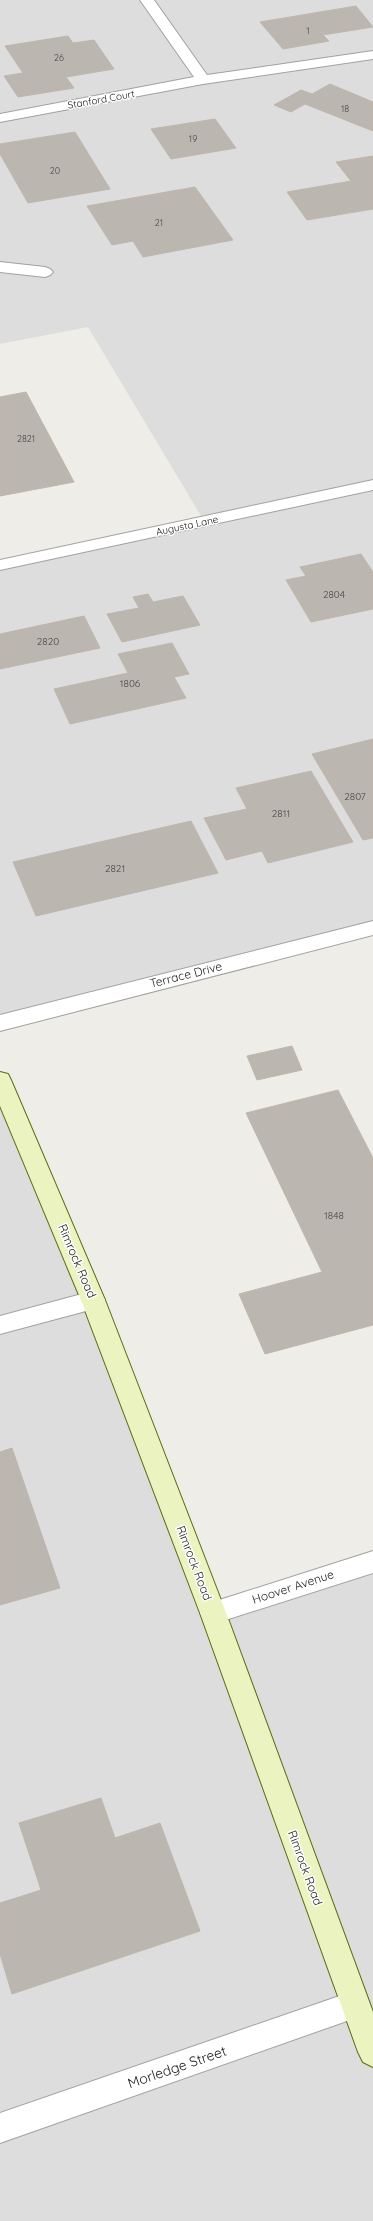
<svg xmlns="http://www.w3.org/2000/svg" width="373" height="2221" viewBox="0 0 373 2221" font-family="Quicksand,sans-serif">
<rect width="100%" height="100%" fill="#efede7"/>
<path fill="#dedddd" d="M0,0h373v928l-373,95v-458l204,-44 -116,-194 -88,17z
M0,1080l213,532 160,-50v659h-373z"/>
<path fill="#bcb6b0" stroke="#bfb6ab" d="M356,6l17,21 -50,8 6,6 -46,8 -23,-27z
M68,36l5,7 21,-3 20,29 -48,8 8,11 -56,9 -14,-21 19,-3 -18,-27z
M330,84l43,18v29l-68,-27 -14,8 -17,-7 27,-15 11,4z
M215,119l21,29 -65,11 -20,-30z
M75,132l35,57 -82,14 -28,-49v-10z
M373,156v53l-66,11 -20,-28 64,-11 -15,-19z
M195,187l38,53 -90,17 -10,-16 -21,4 -25,-39z
M26,392l48,90 -74,14v-99z
M361,554l12,18v37l-62,13 -25,-42 20,-4 -6,-9z
M148,594l5,8 30,-6 17,29 -78,17 -15,-28 32,-6 -6,-11z
M84,616l16,32 -100,21v-35z
M172,643l17,31 -15,3 12,21 -116,26 -16,-35 74,-16 -10,-19z
M373,739v99l-10,2 -51,-86z
M311,771l42,71 -85,21 -6,-12 -36,9 -22,-42 43,-9 -11,-21z
M191,821l27,52 -182,43 -23,-54z
M292,1046l10,24 -45,10 -10,-24z
M338,1090l35,68v167l-108,29 -26,-60 83,-22 -76,-159z
M12,1448l48,140 -60,17v-153z
M101,1798l14,40 45,-15 40,108 -188,63 -12,-40v-51l41,-13 -22,-67z"/>
<g fill="none" stroke-linecap="round" stroke-linejoin="round">
<g stroke="#a1a1a1" stroke-width="2">
<path id="minor" d="M140,0h14l53,75 166,-24v8l-170,25 -203,38v-8l194,-37z
M0,262l45,5 5,2 3,3 -3,3 -5,2 -45,-5z
M373,480v10l-373,80v-10z
M373,921v14l-373,96v-16z
M93,1291l8,2 4,7 -4,7 -101,27v-18z
M373,1551v22l-160,51 -9,-3 -4,-8 4,-8 9,-3z
M354,1991l10,4 4,10 -4,10 -364,128v-30z"/>
</g>
<g stroke="#596d11" stroke-width="2">
<path id="secondary" d="M0,1072l8,2 3,6 94,220 121,313 147,399v55l-10,-5 -5,-10 -158,-439 -119,-313 -81,-194z"/>
</g>
<use href="#minor" fill="#fff" fill-rule="evenodd"/>
<use href="#secondary" fill="#ebf3c1" fill-rule="evenodd"/>
</g>
<g text-anchor="middle" stroke-width="3" stroke-linejoin="round" paint-order="stroke">
<g font-size="9" fill="#474644">
<text x="308" y="34">1</text>
<text x="59" y="61">26</text>
<text x="345" y="112">18</text>
<text x="193" y="142">19</text>
<text x="55" y="174">20</text>
<text x="159" y="226">21</text>
<text x="26" y="442">2821</text>
</g>
<g font-size="10" fill="#202020" stroke="#fff">
<text transform="translate(101 99) rotate(-10)" y="4">Stanford Court</text>
<text transform="translate(187 525) rotate(-12)" y="4">Augusta Lane</text>
</g>
<g font-size="10" fill="#474644">
<text x="334" y="598">2804</text>
<text x="48" y="645">2820</text>
<text x="130" y="687">1806</text>
<text x="355" y="800">2807</text>
<text x="281" y="817">2811</text>
<text x="115" y="872">2821</text>
<text x="334" y="1219">1848</text>
</g>
<g font-size="12" fill="#202020" stroke="#fff">
<text transform="translate(186 975) rotate(-14)" y="4">Terrace Drive</text>
<text transform="translate(77 1261) rotate(67)" y="4">Rimrock Road</text>
<text transform="translate(194 1563) rotate(69)" y="4">Rimrock Road</text>
<text transform="translate(293 1587) rotate(-18)" y="4">Hoover Avenue</text>
<text transform="translate(305 1868) rotate(70)" y="4">Rimrock Road</text>
</g>
<g font-size="14" fill="#202020" stroke="#fff">
<text transform="translate(177 2067) rotate(-19)" y="5">Morledge Street</text>
</g>
</g>
</svg>
